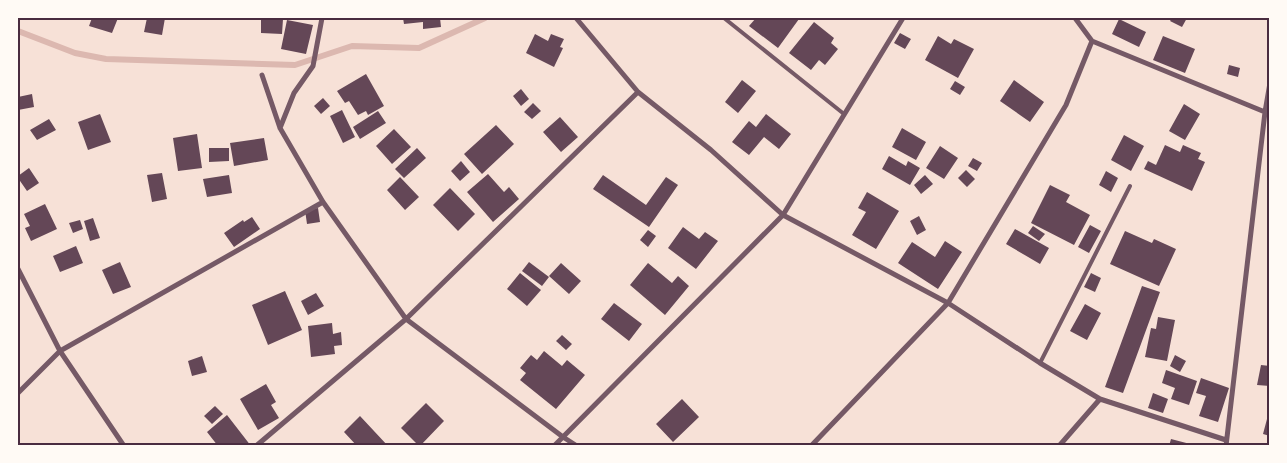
<svg xmlns="http://www.w3.org/2000/svg" width="1287" height="463" viewBox="0 0 1287 463" font-family="Lora,serif">
<rect width="100%" height="100%" fill="#f7e1d7"/>
<g fill="none" stroke-linecap="round" stroke-linejoin="round">
<path stroke="#dcb8b0" stroke-width="6" d="M18,31l57,22 31,6 189,6 57,-19 67,2 66,-30"/>
</g>
<path fill="#644757" d="M92,18h26l-6,15 -23,-7z
M147,18h18l-3,17 -18,-3z
M261,18l22,1 -1,15 -21,-1z
M403,18h37l1,9 -18,2v-7l-19,2z
M756,18h42l1,1 -21,29 -29,-22z
M1172,18h15l-5,9 -12,-6z
M1119,19l27,13 -7,15 -27,-13z
M287,20l26,5 -7,29 -25,-5z
M814,22l20,16 -3,5 7,6 -13,16 -6,-5 -8,10 -22,-17z
M900,33l11,6 -6,10 -11,-6z
M535,34l13,7 3,-7 13,5 -4,8 3,1 -9,19 -28,-14z
M938,36l13,8 3,-5 20,10 -16,29 -33,-18z
M1163,36l32,13 -10,24 -32,-13z
M1229,65l11,3 -2,9 -11,-3z
M366,74l18,32 -16,9 -2,-4 -8,4 -9,-14 -4,2 -8,-12z
M742,80l14,11 -18,22 -13,-11z
M1014,80l30,22 -14,20 -30,-21z
M955,81l10,6 -5,8 -10,-6z
M521,89l8,10 -8,7 -8,-10z
M32,94l2,13 -16,3v-13z
M323,98l7,8 -9,8 -7,-8z
M533,103l8,8 -9,8 -8,-7z
M1184,104l16,10 -15,26 -16,-9z
M342,110l13,27 -12,6 -13,-27z
M378,111l8,12 -26,16 -7,-12z
M100,114l11,28 -23,8 -10,-28z
M766,114l25,20 -12,15 -15,-12 -15,18 -17,-13 17,-21 7,6z
M560,117l18,20 -17,15 -18,-20z
M49,119l7,11 -19,10 -7,-10z
M496,125l18,19 -32,30 -18,-20z
M902,128l24,14 -10,18 -24,-13z
M394,129l17,18 -19,17 -16,-18z
M197,134l5,34 -24,3 -5,-33z
M1124,135l20,11 -13,25 -20,-11z
M264,138l4,22 -34,6 -4,-23z
M1165,145l15,7 3,-7 18,8 -3,6 7,3 -13,29 -48,-22 4,-8 8,4z
M940,146l18,12 -14,21 -18,-11z
M209,148h20v13l-20,1z
M417,148l9,10 -22,20 -9,-9z
M889,156l17,10 2,-5 12,7 -10,17 -28,-16z
M973,158l9,5 -5,8 -9,-5z
M461,161l9,11 -10,9 -9,-10z
M29,168l10,15 -12,8 -9,-13v-2z
M966,170l9,9 -8,8 -9,-9z
M1106,171l12,7 -7,14 -12,-7z
M162,173l5,26 -15,3 -5,-27z
M488,174l16,18 5,-5 10,12 -26,23 -26,-30z
M229,175l3,18 -25,4 -4,-18z
M603,175l43,30 20,-28 12,8 -29,42 -56,-38z
M925,175l8,9 -12,10 -7,-9z
M400,177l19,20 -14,13 -18,-20z
M1050,185l20,10 -4,7 24,13 -16,30 -43,-22z
M450,188l25,26 -17,17 -25,-26z
M867,192l32,19 -23,38 -24,-14 14,-23 -8,-4z
M45,204l12,25 -26,12 -6,-13 5,-2 -6,-12z
M318,208l2,14 -13,2 -2,-14z
M919,216l7,14 -9,5 -7,-14z
M252,217l8,12 -26,18 -10,-14 19,-13 1,2z
M93,218l7,20 -10,3 -6,-20z
M80,220l3,9 -10,4 -4,-10z
M1090,225l11,6 -12,22 -11,-6z
M1033,226l12,8 -6,7 -11,-8z
M683,227l16,12 6,-7 13,9 -22,28 -28,-21z
M1015,229l34,19 -9,16 -34,-20z
M648,230l8,6 -8,11 -8,-7z
M1125,231l27,12 2,-4 22,10 -17,37 -49,-22z
M945,241l17,11 -24,37 -40,-26 14,-21 23,15z
M76,246l7,17 -23,9 -7,-16z
M120,262l11,25 -18,7 -11,-24z
M529,262l20,15 -7,9 -20,-15z
M561,263l20,18 -12,13 -20,-18z
M648,263l24,20 6,-7 11,10 -24,29 -35,-30z
M520,273l21,17 -14,16 -20,-17z
M1091,273l10,5 -6,14 -11,-5z
M1142,286l18,6 -37,101 -18,-6z
M285,291l17,39 -34,15 -16,-40z
M316,293l8,13 -16,9 -7,-14z
M614,303l28,21 -13,17 -28,-22z
M1085,304l16,9 -14,27 -17,-9z
M1158,317l17,3 -8,41 -22,-4 6,-29 5,1z
M332,323l1,11 8,-2 1,13 -8,1 1,8 -24,3 -3,-31z
M562,335l10,9 -6,6 -10,-9z
M544,351l18,15 5,-6 18,15 -29,34 -36,-29 6,-7 -6,-5 11,-13 6,5z
M1175,355l11,6 -6,11 -10,-6z
M202,356l5,16 -15,4 -4,-15z
M1261,365l9,1v20l-13,-1z
M1166,370l31,11 -8,24 -18,-6 4,-11 -13,-5z
M1201,378l28,10 -11,34 -19,-6 7,-20 -10,-3z
M266,384l10,18 -5,3 8,13 -21,12 -18,-31z
M1153,393l15,6 -5,14 -15,-5z
M682,399l17,18 -26,25 -17,-18z
M426,403l18,18 -24,25h-1l-18,-18z
M215,406l8,8 -11,10 -8,-8z
M227,415l24,31h-33l-11,-14z
M360,416l28,30h-31l-13,-14z
M1267,419h3v17l-7,-2z
M1171,439l23,6 -1,1h-24z"/>
<g fill="none" stroke-linecap="round" stroke-linejoin="round">
<path stroke="#755966" stroke-width="4" d="M724,18l120,96
M1040,363l90,-177"/>
<path stroke="#755966" stroke-width="5" d="M576,18l62,74 73,58 72,65 165,88 92,60 60,36 126,41
M1092,41l173,71
M262,75l18,53 43,74 83,117 157,118 14,9
M280,128l14,-35 19,-27 9,-48
M18,269l42,82 64,95
M18,393l42,-42 263,-149
M256,446l150,-127 232,-227
M554,446l229,-231 120,-197
M811,446l137,-143 118,-198 26,-64 -17,-23
M1059,446l41,-47
M1226,446l39,-334 5,-29"/>
</g>
<rect width="1287" height="463" fill="none" stroke="#fffaf5" stroke-width="38"/>
<rect x="19" y="19" width="1249" height="425" fill="none" stroke="#4a2c40" stroke-width="2"/>
</svg>
